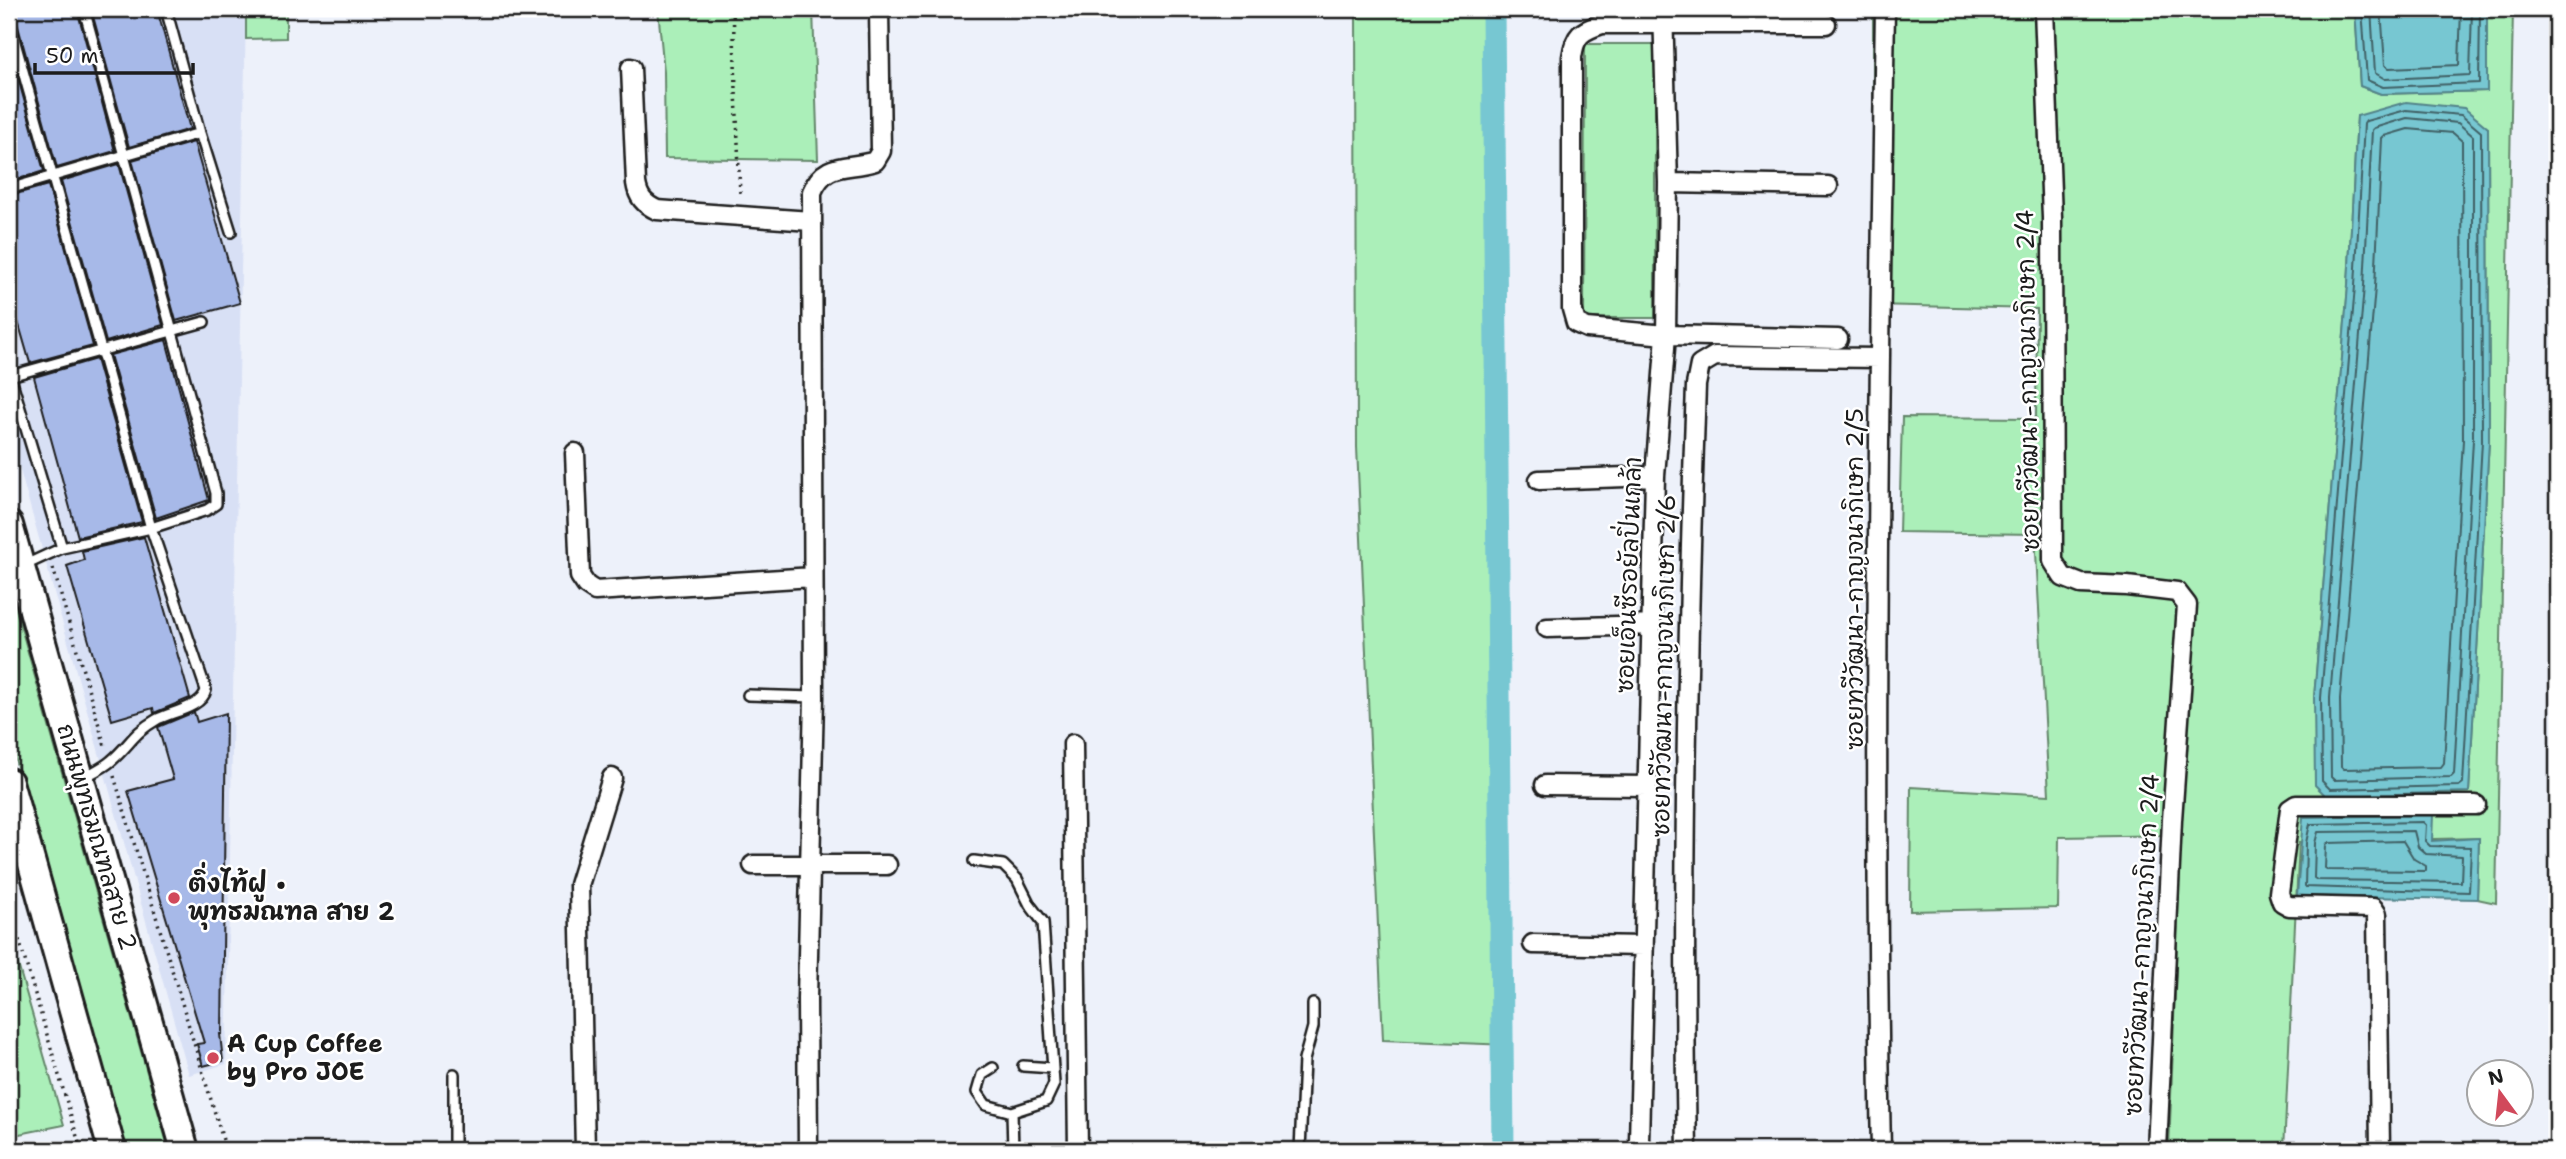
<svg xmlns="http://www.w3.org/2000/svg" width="2566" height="1159" viewBox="0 0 2566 1159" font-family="'Shantell Sans','Playpen Sans Thai',sans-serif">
<rect width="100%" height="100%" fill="#edf1fa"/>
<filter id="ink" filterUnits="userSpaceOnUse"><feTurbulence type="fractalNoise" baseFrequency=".0143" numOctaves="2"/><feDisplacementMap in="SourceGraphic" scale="14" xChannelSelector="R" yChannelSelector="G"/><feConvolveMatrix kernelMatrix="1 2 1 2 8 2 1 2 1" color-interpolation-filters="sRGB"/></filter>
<g filter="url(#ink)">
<path fill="#d8e0f5" d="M9,9h237l-20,1055 -37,11 -180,-644z"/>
<path fill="#abefb9" stroke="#64866a" stroke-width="2" fill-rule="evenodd" d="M246,9h40v29l-40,1z
M658,9h155l5,151 -153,-2 -1,-86z
M1356,9h140l13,1036 -126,-5 -26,-593z
M1873,9h482l5,77 21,8 106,-3v-82h26l-17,894 -19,-4 2,-61 -180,4 -15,308h-115l12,-315 -122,2 -1,71 -148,3 1,-124 138,8 -14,-261 -136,-2 3,-115 134,1 1,-109 -164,-4zM2357,116l131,12 1,313 -20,351 -143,4 -12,-98 34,-413z
M1585,44h70v274h-71z
M9,585l160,565h-42l-118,-412z
M9,933l55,192 -55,11z"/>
<path fill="#77c7d2" stroke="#538389" stroke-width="2" d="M2355,9h132v82l-106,3 -21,-8z
M2406,102l58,6 24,20 1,313 -20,351 -143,4 -11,-11 -1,-87 34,-413 9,-169z
M2433,815l-1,26 47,-3 -2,61 -180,-3 6,-79z"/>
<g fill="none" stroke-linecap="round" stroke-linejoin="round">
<path stroke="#406065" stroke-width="2" d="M2362,9l5,71 16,7 96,-4 1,-74
M2371,9l4,64 10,6 85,-4 2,-66
M2381,9l4,56 4,3 70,-3 2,-56
M2406,110l55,5 20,17 1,309 -19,342 -4,3 -129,3 -8,-8 -1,-83 34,-412 9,-162 2,-3z
M2407,118l51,5 15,13v304l-19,334 -3,3 -117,3 -3,-3 -1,-79 34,-412 8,-156 2,-2z
M2408,129l45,4 9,8 1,299 -19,323 -3,4 -97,2 -3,-3 -1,-67 35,-412 7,-149 2,-2z
M2423,822l3,3 -1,16 5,5 41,1 -2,45 -164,-5 1,-44 4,-19z
M2414,831l4,16 8,7 36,2 -1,26 -144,-2 -3,-2 1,-35 3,-11z
M2403,841l11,18 12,7v5l-98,-1 -3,-2 1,-22 2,-3z"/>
<path stroke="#77c7d2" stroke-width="23" d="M1493,9l10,1141"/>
</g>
<path fill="#a7b9e8" stroke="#1c1c1c" stroke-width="2" d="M15,9h62l38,142 -58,17 -41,-149 -7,-5 7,-1z
M91,9h66l33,120 -61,18z
M9,46l35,125 -35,11z
M194,142l46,161 -64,18 -44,-161z
M119,164l44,161 -57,17 -45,-161z
M48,185l45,161 -63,17 -21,-73v-94z
M166,340l43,160 -53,18 -46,-163z
M96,359l46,163 -64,15 -44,-160z
M144,537l46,161 -36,15 -1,-5 -41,12 -45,-154 17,-6 -2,-9z
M194,712l3,10 29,-9 -4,321h-2l3,27 -20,5 -6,-22 7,-1 -76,-252 45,-12 -15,-52z"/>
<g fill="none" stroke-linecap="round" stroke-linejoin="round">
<g stroke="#1c1c1c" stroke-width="14">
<path id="lane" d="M166,9l34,124 31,99
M9,21l142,507 55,162c-4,18 -36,22 -50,30 -23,13 -27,26 -45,41 -8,7 -18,11 -28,17
M9,189l191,-56
M9,372l53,176
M10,376l194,-54
M23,566l39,-18 89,-20 56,-18 9,-6v-11l-132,-484
M748,695l66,2
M974,861l29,4 14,14 13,26 13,17 11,162 -8,17 -34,11 -26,-7 -9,-13 5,-17 11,-7
M1023,1066l30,2
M454,1074v76
M1012,1112l1,38
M1300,1150l4,-90 9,-33v-23"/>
</g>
<g stroke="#1c1c1c" stroke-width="23">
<path id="street" d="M2044,9l8,209 1,343 10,16 18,7 46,2 50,6 10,13 -15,215 -15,330
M1826,24h-224c-21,7 -27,11 -30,33v252l4,14 11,5 79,7 172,4
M631,68l5,115c2,14 8,21 21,27l154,11
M1668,183l160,3
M575,453l5,123 6,9 9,6 218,-14
M1539,480l116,-4
M1547,628l105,-3
M1073,744l5,406
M1545,785l103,1
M753,865h134
M1533,944l111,2
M585,1150l-6,-265 33,-107
M808,1150l-1,-151 7,-302 -2,-505c13,-32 36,-22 63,-31l6,-10 -2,-142
M1645,1150l-6,-8 16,-666 11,-141 2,-152 -5,-174
M1687,1150c-5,-255 0,-510 9,-765l4,-20 15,-9 165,2
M1881,1150c-8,-380 -2,-761 4,-1141
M2380,1150l-3,-236 -4,-6 -84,-2 -7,-4 -3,-9 11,-84 6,-4h180"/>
</g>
<g stroke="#1c1c1c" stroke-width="32">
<path id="secondary" d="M9,525l176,625
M9,782l103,368"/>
</g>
<path stroke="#1c1c1c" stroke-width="3.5" stroke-dasharray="2 5" stroke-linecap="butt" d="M733,9l7,187
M53,568l52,178
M114,776l112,374
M9,906l72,244"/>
<use href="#lane" stroke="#fff" stroke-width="9"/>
<use href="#street" stroke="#fff" stroke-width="18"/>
<use href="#secondary" stroke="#fff" stroke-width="26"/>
</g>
</g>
<g fill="#d1495b" stroke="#fff" stroke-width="2.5">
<circle cx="174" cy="898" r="7"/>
<circle cx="213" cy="1058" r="7"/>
</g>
<g text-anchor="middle" stroke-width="5" stroke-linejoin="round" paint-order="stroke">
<g font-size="24" fill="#1c1c1c" stroke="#fff">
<text transform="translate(2028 381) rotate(-91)" y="8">ซอยทวีวัฒนา-กาญจนาภิเษก 2/4</text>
<text transform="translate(1629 575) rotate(-88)" y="8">ซอยเอ็นซีรอยัลปิ่นเกล้า</text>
<text transform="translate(1855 579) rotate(-90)" y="8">ซอยทวีวัฒนา-กาญจนาภิเษก 2/5</text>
<text transform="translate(1664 666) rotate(-89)" y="8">ซอยทวีวัฒนา-กาญจนาภิเษก 2/6</text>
<text transform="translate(97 837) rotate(74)" y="8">ถนนพุทธมณฑลสาย 2</text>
<text transform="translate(2142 945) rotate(-87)" y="8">ซอยทวีวัฒนา-กาญจนาภิเษก 2/4</text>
</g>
<g font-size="24" font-weight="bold" fill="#1c1c1c" stroke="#fff" text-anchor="start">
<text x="188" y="892">ติ่งไท้ฝู •<tspan x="188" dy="28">พุทธมณฑล สาย 2</tspan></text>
<text x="227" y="1052">A Cup Coffee<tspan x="227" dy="28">by Pro JOE</tspan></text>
</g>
</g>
<rect width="2566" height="1159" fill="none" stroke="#fff" stroke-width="35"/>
<rect x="18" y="18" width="2531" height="1124" fill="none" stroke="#1c1c1c" stroke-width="2.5" filter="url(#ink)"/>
<g transform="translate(2500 1093) rotate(345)"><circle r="33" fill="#ffffff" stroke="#a4a4a4" stroke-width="2"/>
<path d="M0-5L12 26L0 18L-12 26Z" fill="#d1495b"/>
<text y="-10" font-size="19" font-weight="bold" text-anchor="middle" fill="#1c1c1c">N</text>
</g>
<path d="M35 63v10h158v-10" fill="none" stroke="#1c1c1c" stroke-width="3.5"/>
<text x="46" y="63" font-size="21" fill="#1c1c1c" stroke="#ffffff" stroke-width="5" paint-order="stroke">50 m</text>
</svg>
